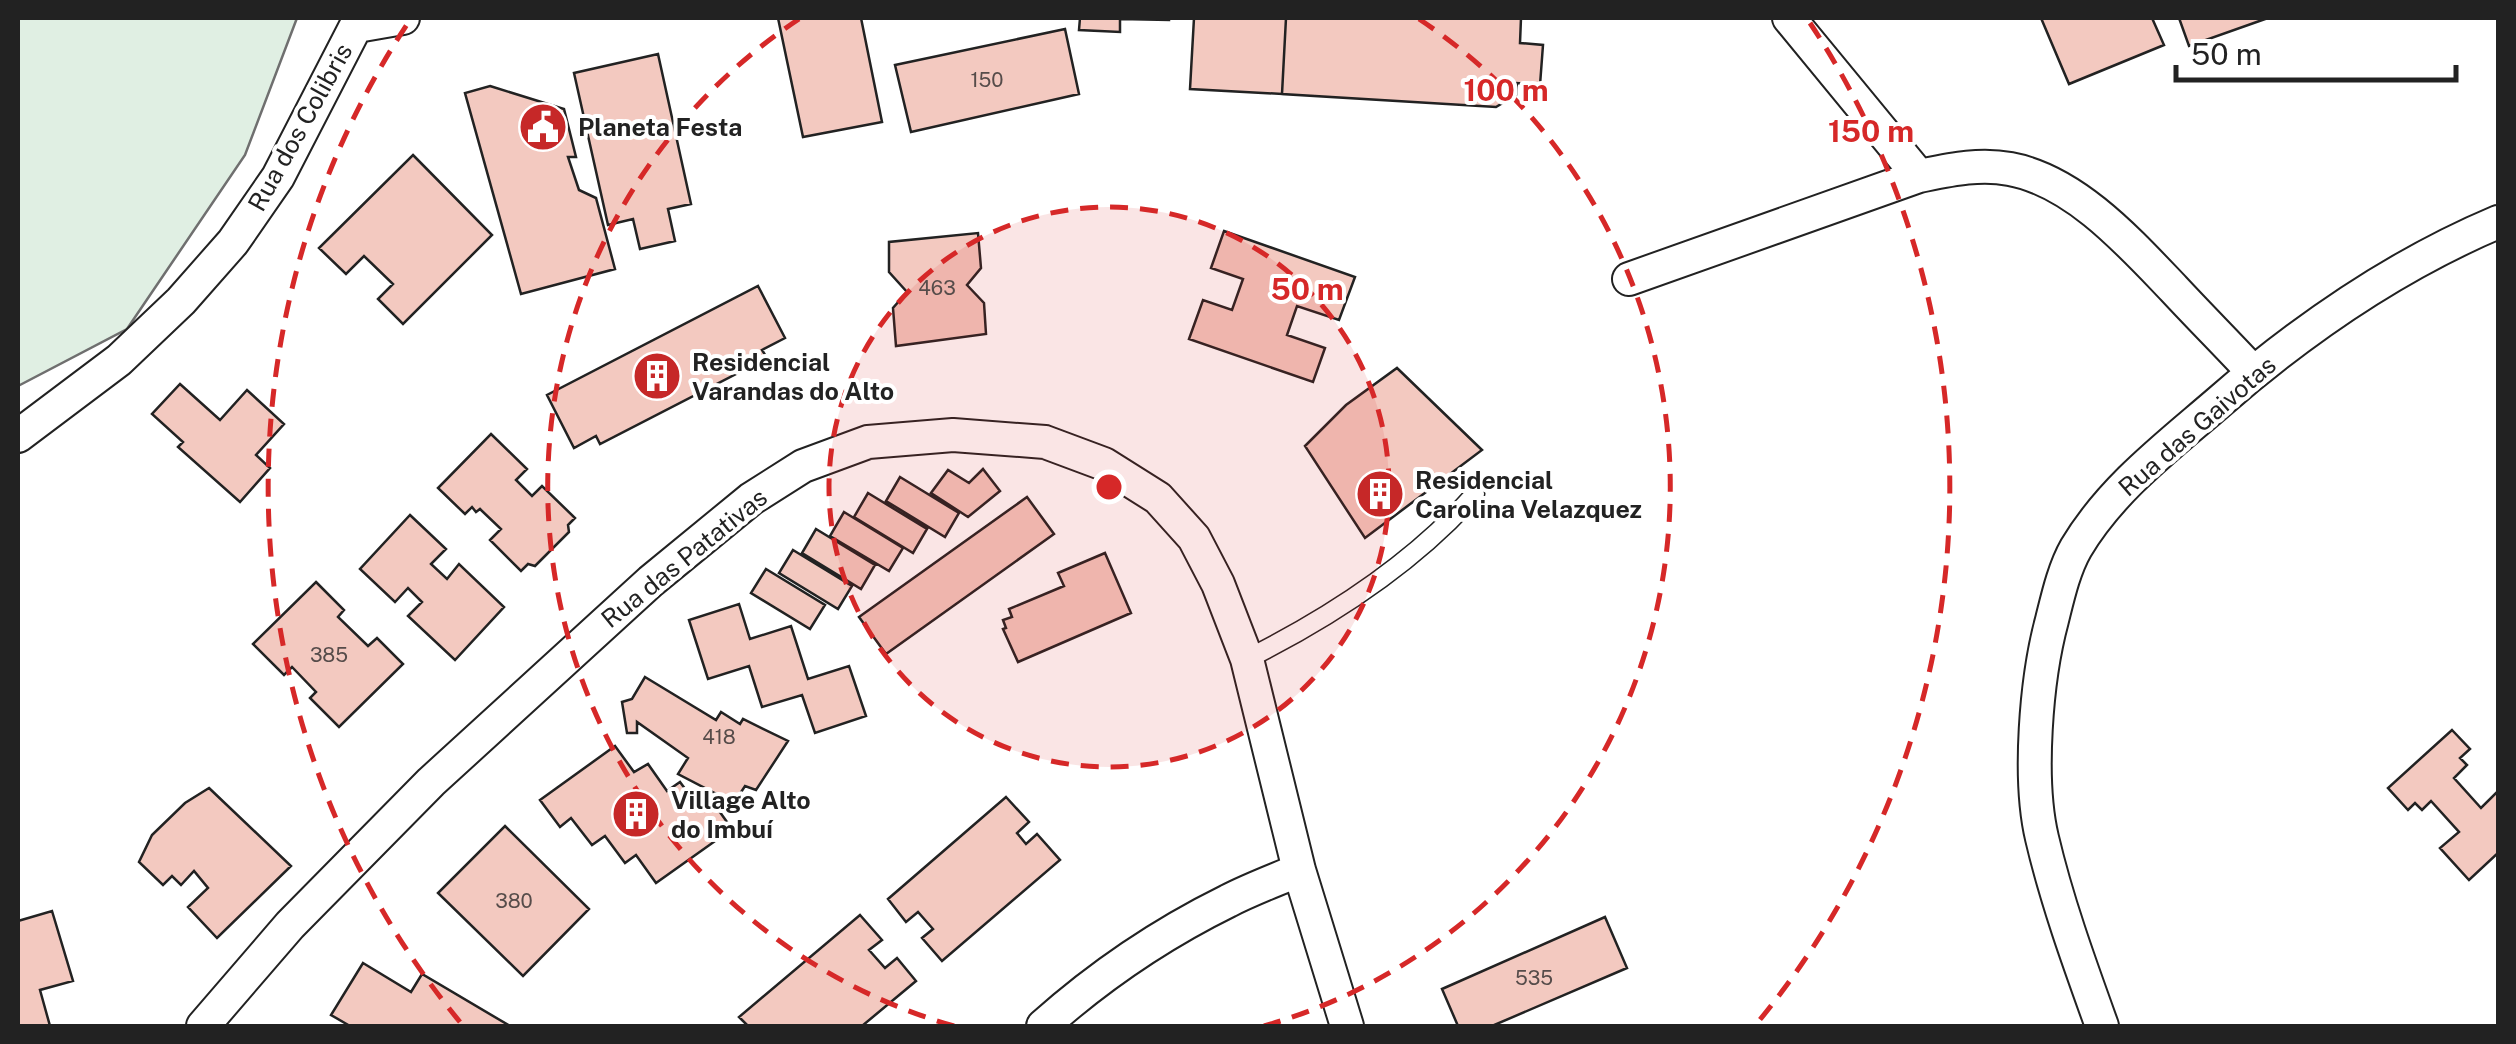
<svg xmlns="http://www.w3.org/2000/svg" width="2516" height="1044" viewBox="0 0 2516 1044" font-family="'Public Sans',sans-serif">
<rect width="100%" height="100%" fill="#fff"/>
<path fill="#e0efe3" stroke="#6f6f6f" stroke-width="2.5" d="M18,18h279l-52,137 -118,174 -109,57z"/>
<path fill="#f3c9c0" stroke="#222" stroke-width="2.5" d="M778,18h83l21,104 -79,15z
M1080,18h89v2l-49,-1v13l-41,-2z
M1194,18h92l-4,76 -92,-5z
M1286,18h235l-1,25 23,2 -3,40 -23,-2 -1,12 -20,12 -214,-13z
M2041,18h111l12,27 -95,39z
M2179,18h89l-79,28z
M1065,29l14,65 -168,38 -16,-67z
M658,54l33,150 -23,5 7,32 -35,8 -7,-30 -25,6 -34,-152z
M490,86l74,23 12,48h-8l11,33 17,8 19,71 -94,25 -56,-201z
M413,155l79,80 -89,89 -25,-25 15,-15 -29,-28 -18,18 -27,-26z
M1224,231l131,46 -16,43 -42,-14 -10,29 38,13 -12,34 -124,-43 14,-39 29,10 11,-31 -32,-11z
M978,233l3,35 -14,17 17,18 2,31 -90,12 -3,-38 14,-16 -18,-20v-30z
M758,286l27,52 -23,12 5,8 -167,86 -4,-8 -22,12 -27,-53z
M1397,368l85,82 -117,88 -60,-92 41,-41z
M180,384l40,36 27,-30 37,34 -28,31 14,13 -30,34 -62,-55 5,-5 -31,-28z
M491,434l36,35 -11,11 16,16 10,-10 33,32 -7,7 1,7 -34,34 -7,-2 -7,7 -31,-31 11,-11 -21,-20 -4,3 -4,-5 -7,7 -27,-26z
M983,469l17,22 -32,26 -37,-24 17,-23 21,13z
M900,477l59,36 -14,24 -59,-36z
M868,493l59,36 -14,24 -59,-36z
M1027,497l27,37 -168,120 -27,-37z
M844,512l59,36 -14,23 -59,-35z
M410,515l36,34 -15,15 16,15 12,-15 45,43 -49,53 -47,-44 14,-14 -14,-14 -13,14 -35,-33z
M816,529l59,36 -14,24 -59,-36z
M793,550l59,36 -14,23 -59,-36z
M1105,553l26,60 -113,49 -15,-33 3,-1 -3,-8 9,-3 -3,-8 55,-23 -6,-13z
M766,569l59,36 -15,24 -59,-36z
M316,582l28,28 -6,7 30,29 9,-8 26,26 -64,63 -29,-29 6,-6 -24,-25 -8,8 -31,-31z
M739,604l11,35 41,-13 17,53 41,-13 17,50 -51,17 -13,-38 -40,12 -13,-41 -41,13 -19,-59z
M645,677l71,43 5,-8 19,12 3,-5 45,22 -32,49 -11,-4 -11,17 -56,-29 10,-16 -51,-36v11h-10l-5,-31 10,-3z
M2452,730l18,19 -10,9 7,7 -13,13 27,30 17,-17v62l-29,27 -29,-32 19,-16 -28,-31 -9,9 -7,-7 -7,7 -20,-22z
M615,746l19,26 14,-8 19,27 13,-9 20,27 12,-8 20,28 -76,54 -20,-28 -11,8 -20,-27 -13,9 -21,-27 -11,9 -20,-27z
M209,788l82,78 -74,72 -29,-31 20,-19 -14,-17 -13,14 -9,-9 -9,9 -24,-23 13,-27 33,-32z
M1006,797l23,25 -12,11 9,11 11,-10 23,26 -118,101 -20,-23 11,-9 -15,-17 -12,10 -18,-23z
M505,826l84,83 -66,67 -85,-83z
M52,911l21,70 -33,9 10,36h-32v-105z
M860,915l22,25 -13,10 16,18 12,-10 19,23 -54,45h-114l-9,-9z
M1605,917l22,51 -135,58h-34l-16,-37z
M363,963l48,29 11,-18 88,52h-160l-19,-11z"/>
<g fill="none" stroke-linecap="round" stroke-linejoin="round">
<g stroke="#222" stroke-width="21">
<path id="service" d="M1247,659c84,-42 165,-94 228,-165"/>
</g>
<g stroke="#222" stroke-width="36">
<path id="minor" d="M1789,18l130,158
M357,26l46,-8
M1629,279l290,-103c30,-6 60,-13 91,-7 65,12 120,74 164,120 26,28 53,55 79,83
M18,436l101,-76 62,-59 52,-59 45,-65 82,-159
M203,1026l87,-101 141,-143 220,-201 100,-82 52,-33 65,-24 85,-7 92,7 59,22 54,34 36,40 24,46 29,75 52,211 48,156
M1043,1026c56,-50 118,-92 185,-125 23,-12 48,-21 71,-31
M2102,1026c-22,-61 -45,-124 -60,-188 -14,-59 -6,-159 10,-218 6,-24 12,-51 24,-72 35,-59 92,-102 143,-146 84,-73 177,-137 279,-180"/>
</g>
<use href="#service" stroke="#fff" stroke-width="18"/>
<use href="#minor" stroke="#fff" stroke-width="32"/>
</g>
<circle cx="1109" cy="487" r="280" fill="#d62828" fill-opacity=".12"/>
<g fill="none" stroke="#d62828" stroke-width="5" stroke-dasharray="18 12">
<circle cx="1109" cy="487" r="280"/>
<path d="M954 1026A561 561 0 0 1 799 19M1419 19A561 561 0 0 1 1264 1026"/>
<path d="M460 1022A841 841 0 0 1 408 23M1810 23A841 841 0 0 1 1758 1022"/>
</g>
<defs>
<g id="civic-disc" transform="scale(2.5)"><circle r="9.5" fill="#c62828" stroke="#fff"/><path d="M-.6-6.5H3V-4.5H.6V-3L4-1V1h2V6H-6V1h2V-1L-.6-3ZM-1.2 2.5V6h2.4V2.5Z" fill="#fff"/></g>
<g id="building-disc" transform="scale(2.5)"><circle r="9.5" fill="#c62828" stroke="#fff"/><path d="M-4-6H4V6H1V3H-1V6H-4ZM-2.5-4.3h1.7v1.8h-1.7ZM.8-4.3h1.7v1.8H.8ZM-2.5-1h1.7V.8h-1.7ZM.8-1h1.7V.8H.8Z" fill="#fff"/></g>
</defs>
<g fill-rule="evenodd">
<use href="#civic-disc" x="543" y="127"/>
<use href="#building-disc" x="657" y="376"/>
<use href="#building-disc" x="1380" y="494"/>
<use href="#building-disc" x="636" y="814"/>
</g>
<g text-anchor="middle" stroke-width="8" stroke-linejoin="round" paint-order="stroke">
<g font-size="20" fill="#564c4a">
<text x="987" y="87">150</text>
<text x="937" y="295">463</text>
<text x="329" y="662">385</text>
<text x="719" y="744">418</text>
<text x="514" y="908">380</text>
<text x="1534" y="985">535</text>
</g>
<g font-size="25" fill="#222" stroke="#fff">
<text transform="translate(300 127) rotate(-61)" y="9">Rua dos Colibris</text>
<text transform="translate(2197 426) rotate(-41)" y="9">Rua das Gaivotas</text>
<text transform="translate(684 558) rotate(-39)" y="9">Rua das Patativas</text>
</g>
<g font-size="25" font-weight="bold" fill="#222" stroke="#fff" text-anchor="start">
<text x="578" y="136">Planeta Festa</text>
<text x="692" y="371">Residencial<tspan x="692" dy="29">Varandas do Alto</tspan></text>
<text x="1415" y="489">Residencial<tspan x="1415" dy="29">Carolina Velazquez</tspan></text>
<text x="671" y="809">Village Alto<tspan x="671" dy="29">do Imbuí</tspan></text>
</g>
</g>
<circle cx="1109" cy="487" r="15" fill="#d62828" stroke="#fff" stroke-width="5"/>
<g font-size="30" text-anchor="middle" font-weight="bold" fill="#d62828" stroke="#fff" stroke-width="8" stroke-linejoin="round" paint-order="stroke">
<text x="1506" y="101">100 m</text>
<text x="1871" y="142">150 m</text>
<text x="1307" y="300">50 m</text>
</g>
<rect width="2516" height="1044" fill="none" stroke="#222222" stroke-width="40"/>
<path d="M2176 65v15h280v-15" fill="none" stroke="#222222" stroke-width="5"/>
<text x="2191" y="65" font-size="30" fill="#222222" stroke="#ffffff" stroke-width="8" paint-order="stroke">50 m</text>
</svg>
